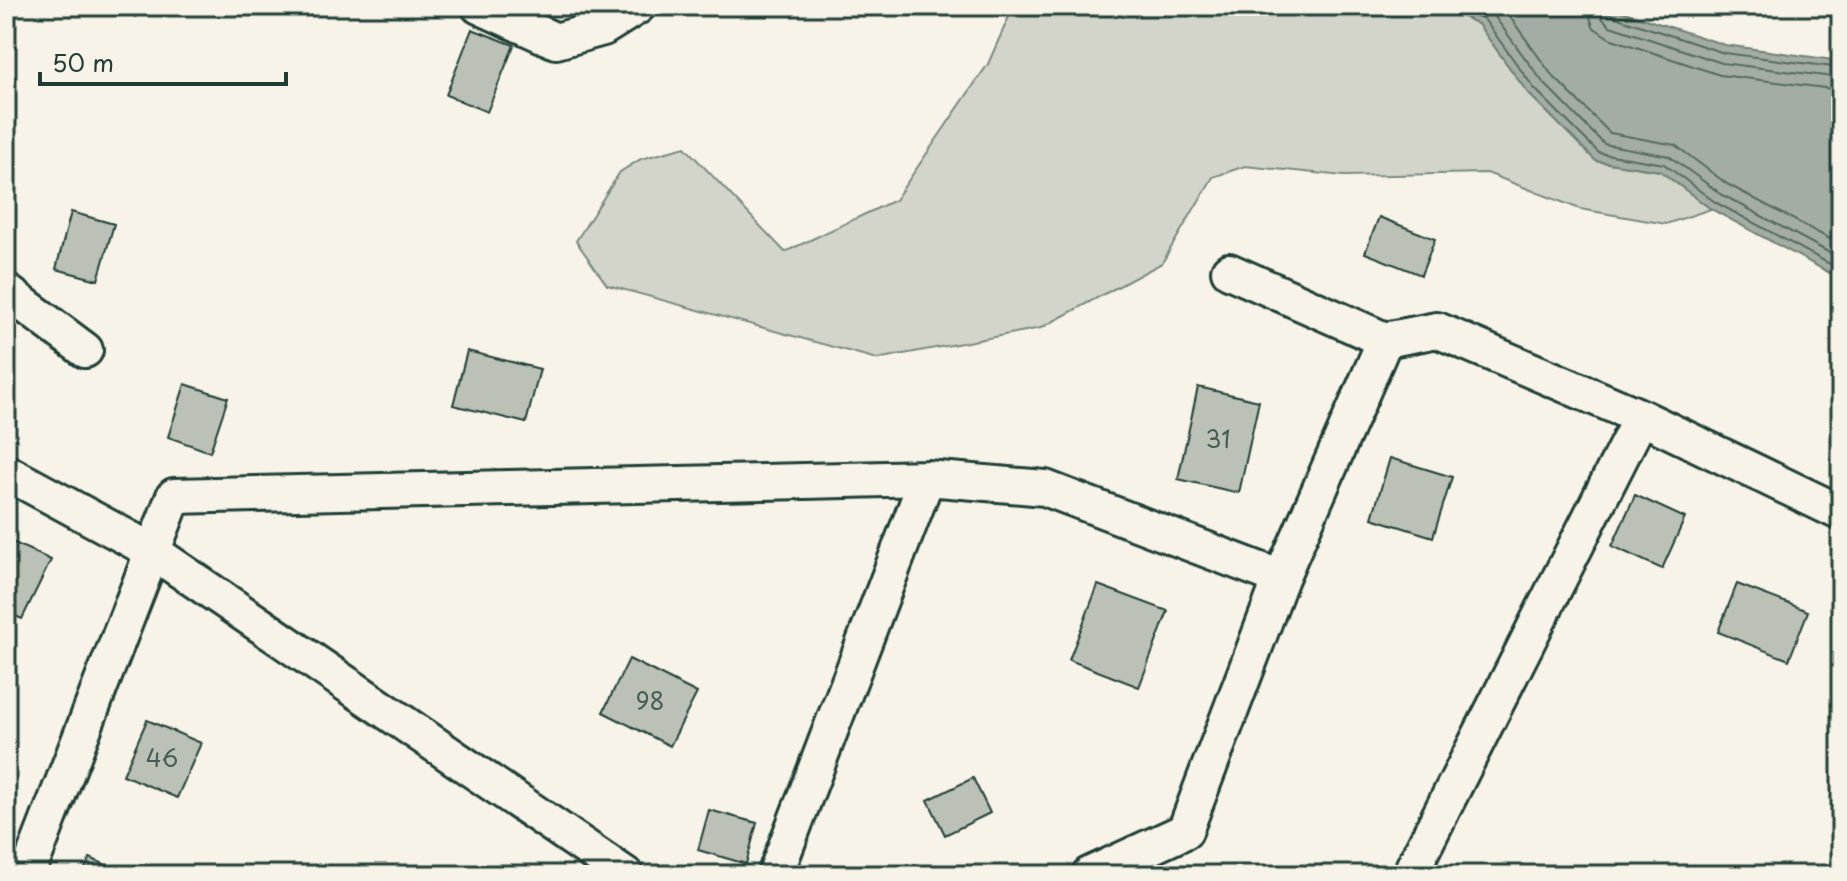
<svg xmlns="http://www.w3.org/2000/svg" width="1847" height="881" viewBox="0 0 1847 881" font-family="'Playpen Sans',sans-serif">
<rect width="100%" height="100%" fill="#f7f3e8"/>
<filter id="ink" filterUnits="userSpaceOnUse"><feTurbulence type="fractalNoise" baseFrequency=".0125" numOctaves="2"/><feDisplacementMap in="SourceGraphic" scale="16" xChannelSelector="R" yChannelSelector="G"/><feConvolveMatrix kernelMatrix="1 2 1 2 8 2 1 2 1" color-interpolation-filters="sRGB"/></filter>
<g filter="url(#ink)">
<path fill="#d3d5ca" stroke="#79897f" stroke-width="2" d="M1023,6h436l3,10 16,8 50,69 68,68 64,10 51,38 -45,15 -86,-15 -93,-36 -143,3 -99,-10 -32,11 -51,86 -121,65 -164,31 -270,-74 -31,-44 44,-69 21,-13 44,-12 100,105 110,-52 93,-136 23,-52z"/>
<path fill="#a4ada3" stroke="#6f8077" stroke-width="2" d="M1459,6h147l119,39 116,16v218l-130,-70 -51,-38 -64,-10 -68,-68 -50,-69 -16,-8z"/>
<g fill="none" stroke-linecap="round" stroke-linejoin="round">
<path stroke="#546a60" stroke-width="2" d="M1467,6l2,5 15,8 50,69 65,65 65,11 51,38 126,68
M1482,6l10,7 50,68 62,63 65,12 52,38 120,65
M1502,6l49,68 59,59 65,12 52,39 114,61
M1587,6l6,21 16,11 111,37 121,15
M1599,6l3,12 8,8 112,37 119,15
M1609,6l1,7 5,4 109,36 117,15"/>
</g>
<path fill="#bbc1b6" stroke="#1f3d34" stroke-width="2" d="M113,6h28l-5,11z
M472,29l42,16 -27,67 -41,-17z
M71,212l43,12 -16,56 -42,-11z
M1379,217l56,22 -14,36 -56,-22z
M467,351l73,18 -14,54 -73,-18z
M185,384l43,14 -18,54 -42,-15z
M1198,387l61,14 -20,92 -61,-14z
M1390,458l62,19 -19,60 -61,-19z
M1635,495l50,23 -23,51 -50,-23z
M6,539l45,21 -29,59 -16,-7z
M1737,584l71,27 -19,49 -71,-28z
M1098,585l70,26 -29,76 -70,-27z
M629,659l68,34 -27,53 -67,-34z
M147,720l54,23 -24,55 -54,-23z
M973,778l17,35 -45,22 -17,-35z
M709,810l48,13 -11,41 -48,-14z
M90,858l39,17h-47z"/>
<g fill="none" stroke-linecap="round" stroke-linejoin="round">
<g stroke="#1f3d34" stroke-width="40">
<path id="minor" d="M479,6l77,35 47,-13 35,-22
M1229,271l156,69
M6,291l79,59
M6,472l146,79 474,324
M1412,870l229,-453
M27,875l147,-379 753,-18 118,10 236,90 104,-238 52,-10 204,87 200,96
M775,875l152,-397
M1089,875l96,-44 96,-253"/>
</g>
<use href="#minor" stroke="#f7f3e8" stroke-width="34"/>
</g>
</g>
<g text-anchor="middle" stroke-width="8" stroke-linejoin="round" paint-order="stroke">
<g font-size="24" fill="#465e54">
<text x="1218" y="448">31</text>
<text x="650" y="710">98</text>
<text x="162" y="767">46</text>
</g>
</g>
<rect width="1847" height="881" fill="none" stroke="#f7f3e8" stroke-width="32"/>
<rect x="16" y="16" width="1815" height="849" fill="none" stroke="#1f3d34" stroke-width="3" filter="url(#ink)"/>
<path d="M40 72v12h246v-12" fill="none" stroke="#1f3d34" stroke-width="4"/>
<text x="52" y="72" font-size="24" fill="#1f3d34" stroke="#f7f3e8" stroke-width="6" paint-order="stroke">50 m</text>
</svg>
